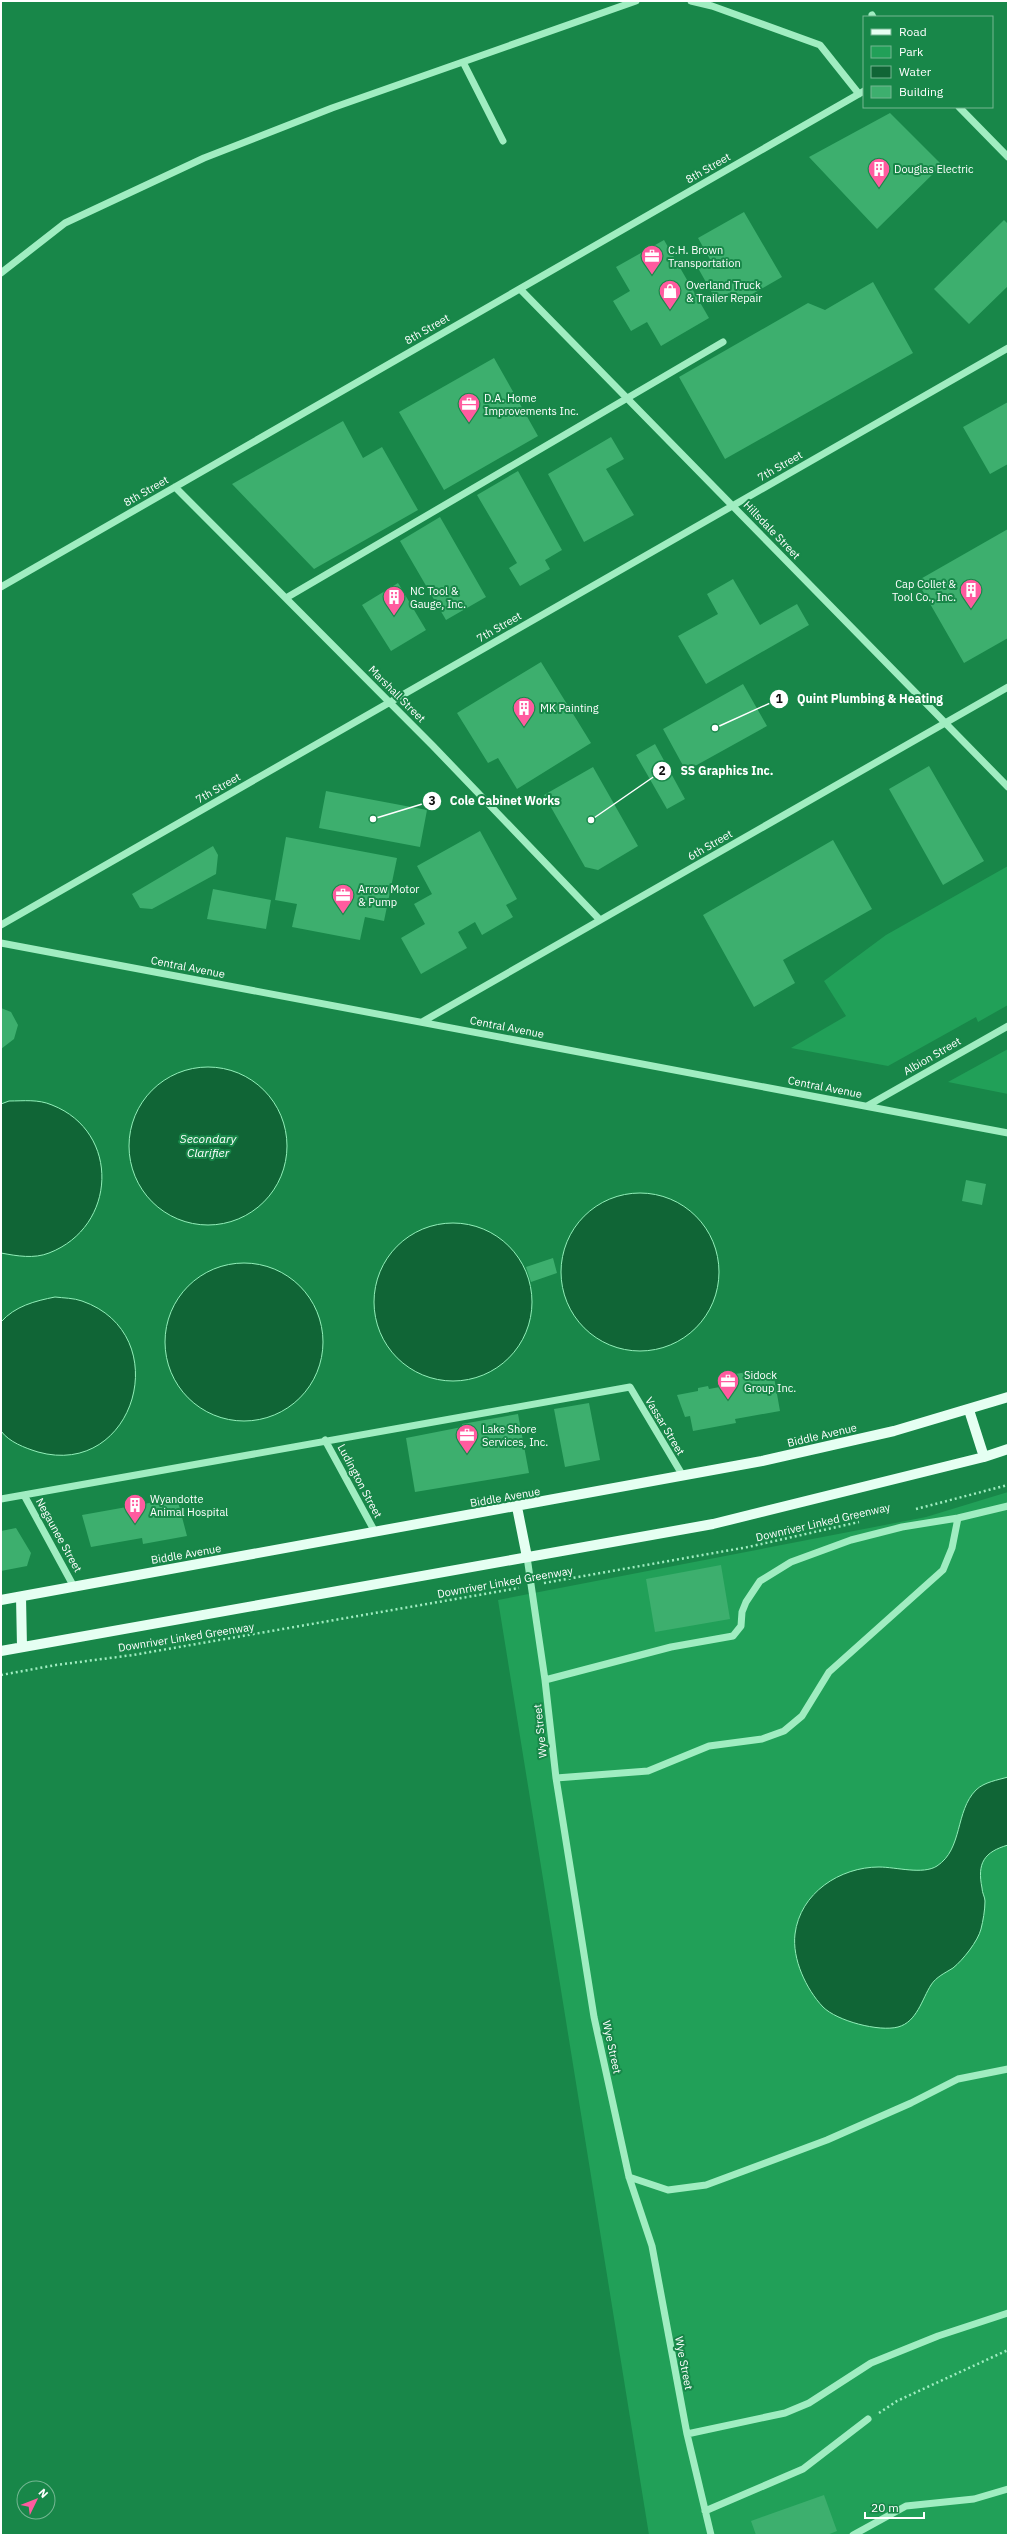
<svg xmlns="http://www.w3.org/2000/svg" width="1009" height="2536" viewBox="0 0 1009 2536" font-family="'IBM Plex Sans',sans-serif">
<rect width="100%" height="100%" fill="#188749"/>
<path fill="#21a058" d="M1008,866v139l-30,17 -2,-5 -88,49 -97,-18 55,-32 -22,-35 62,-46z
M1008,1049v45l-60,-12z
M1008,1492v1043h-359l-151,-935 428,-83z"/>
<path fill="#106536" stroke="#92efb9" d="M129 1146a79 79 0 1 1 158 0a79 79 0 1 1-158 0Z
M9,1101c15,0 29,-2 43,4 69,27 65,122 -3,148 -15,6 -32,3 -48,0v-149z
M561 1272a79 79 0 1 1 158 0a79 79 0 1 1-158 0Z
M374 1302a79 79 0 1 1 158 0a79 79 0 1 1-158 0Z
M165 1342a79 79 0 1 1 158 0a79 79 0 1 1-158 0Z
M55,1297c8,1 19,1 27,4 95,33 53,178 -44,151 -13,-4 -29,-10 -37,-21v-109c14,-16 34,-21 54,-25z
M1008,1777v68c-24,7 -31,18 -26,43 0,5 3,9 3,13 0,9 -2,20 -4,28 -3,12 -18,31 -28,39 -8,5 -17,9 -22,17 -9,14 -14,37 -33,42 -19,5 -61,-6 -75,-20 -17,-18 -31,-48 -28,-73 5,-41 45,-67 84,-67 17,0 44,8 58,-1 26,-17 18,-55 39,-76 8,-8 22,-10 32,-13z"/>
<path fill="#3daf6e" d="M890,113l52,52 -65,64 -68,-72z
M744,212l38,65 -47,27 -6,-11 -13,7 -18,-32 13,-7 -13,-23z
M1004,220l4,4v62l-39,38 -35,-35z
M664,240l45,78 -48,28 -14,-24 -16,9 -18,-30 17,-10 -14,-24z
M873,282l40,71 -188,106 -46,-82 129,-74 17,7z
M494,358l44,78 -94,54 -45,-78z
M1008,402v62l-18,10 -27,-47z
M343,421l20,37 19,-11 36,63 -104,59 -82,-85z
M611,437l13,22 -18,10 28,46 -50,27 -36,-68z
M518,471l44,79 -17,10 5,9 -30,17 -11,-18 8,-5 -40,-68z
M440,517l46,80 -40,23 -46,-79z
M1008,529v109l-44,25 -47,-82z
M733,579l27,46 37,-21 12,21 -103,59 -28,-48 40,-22 -11,-20z
M398,583l28,47 -35,21 -29,-46z
M541,662l50,81 -74,46 -19,-31 -10,5 -31,-50z
M743,684l24,42 -81,45 -23,-42z
M655,744l30,55 -18,10 -31,-54z
M929,766l55,95 -41,24 -54,-96z
M593,767l45,79 -40,24 -13,-3 -41,-72z
M326,791l101,19 -7,37 -101,-19z
M480,831l37,68 -11,6 7,12 -31,18 -7,-13 -17,10 9,16 -46,26 -20,-36 24,-14 -11,-20 18,-10 -15,-28z
M286,837l111,21 -13,63 -19,-4 -5,23 -68,-13 5,-23 -22,-4z
M833,840l39,69 -89,51 12,23 -41,24 -51,-92z
M213,846l5,9 -2,19 -64,35 -12,-1 -8,-14z
M213,889l58,11 -5,29 -59,-10z
M1,1008l10,4 7,13 -4,14 -13,10z
M966,1180l20,4 -4,21 -20,-4z
M553,1258l4,15 -26,9 -5,-15z
M760,1370l1,10 13,-3 6,34 -45,8 1,4 -43,8 -3,-15 -5,1 -8,-22 21,-4v-3l10,-2 1,3 22,-4 -2,-10z
M589,1403l11,57 -35,7 -11,-58z
M518,1414l11,59 -114,19 -9,-54 56,-11v-3z
M177,1498l10,38 -44,8 -1,-6 -51,9 -9,-32z
M16,1528l15,25 -4,13 -26,5v-40z
M721,1565l9,54 -75,13 -9,-53z
M824,2495l13,36 -10,4h-71l-5,-14z"/>
<g fill="none" stroke-linecap="round" stroke-linejoin="round">
<path stroke="#a0edc1" stroke-width="2.5" stroke-dasharray="2 3" stroke-linecap="butt" d="M916,1509l92,-24
M544,1583l204,-36 111,-25
M1,1675l55,-10 77,-10 386,-67
M879,2413l18,-12 111,-51"/>
<path stroke="#a0edc1" stroke-width="7" d="M691,1l21,5 108,39 39,49
M872,15l1,2
M463,62l40,79
M959,107l49,50
M1,273l64,-50 139,-65 128,-50 304,-107
M520,289l488,498
M175,487l258,259 167,174
M1,587l863,-496
M286,598l437,-256
M1,925l1007,-577
M1,943l1007,190
M422,1022l586,-335
M867,1106l141,-80
M325,1440l50,92
M24,1495l50,92
M1,1499l629,-112 53,89
M527,1557l18,123 11,98 38,239 35,160 23,69 35,188 24,101
M545,1680l126,-33 62,-11 8,-10 1,-14 4,-10 14,-21 31,-19 60,-22 51,-13 56,-9 50,-12
M556,1778l92,-7 61,-25 53,-7 22,-8 18,-15 27,-44 114,-102 9,-22 6,-30
M629,2177l39,13 38,-5 121,-45 84,-37 47,-24 50,-10
M687,2434l98,-21 24,-10 62,-40 67,-27 70,-23
M705,2511l98,-42 65,-50
M853,2535l53,-29 68,-7 34,-10"/>
<path stroke="#e5fff2" stroke-width="10" d="M969,1410l15,47
M517,1507l10,50
M21,1597l1,50
M1,1600l761,-139 132,-30 114,-34
M1,1651l712,-127 271,-67 24,-8"/>
</g>
<defs>
<g id="building-pin" transform="scale(1.15)"><path d="M0 17L-7.5 6A9.5 9.5 0 1 1 7.5 6Z" fill="#ff5b9f" stroke="#188749"/><path d="M-4-6H4V6H1V3H-1V6H-4ZM-2.5-4.3h1.7v1.8h-1.7ZM.8-4.3h1.7v1.8H.8ZM-2.5-1h1.7V.8h-1.7ZM.8-1h1.7V.8H.8Z" fill="#fff"/></g>
<g id="office-pin" transform="scale(1.15)"><path d="M0 17L-7.5 6A9.5 9.5 0 1 1 7.5 6Z" fill="#ff5b9f" stroke="#188749"/><path d="M-6-3h4V-5.5h4V-3h4V5H-6ZM-1-4.5V-3h2v-1.5ZM-6 0V1H6V0Z" fill="#fff"/></g>
<g id="shop-pin" transform="scale(1.15)"><path d="M0 17L-7.5 6A9.5 9.5 0 1 1 7.5 6Z" fill="#ff5b9f" stroke="#188749"/><path d="M-5-2.5h2.3a2.7 3.5 0 0 1 5.4 0H5L5.5 6h-11ZM-1.5-2.5h3a1.5 2.3 0 0 0-3 0Z" fill="#fff"/></g>
</defs>
<g fill-rule="evenodd">
<use href="#building-pin" x="879" y="169"/>
<use href="#office-pin" x="652" y="256"/>
<use href="#shop-pin" x="670" y="291"/>
<use href="#office-pin" x="469" y="404"/>
<use href="#building-pin" x="971" y="590"/>
<use href="#building-pin" x="394" y="597"/>
<use href="#building-pin" x="524" y="708"/>
<use href="#office-pin" x="343" y="895"/>
<use href="#office-pin" x="728" y="1381"/>
<use href="#office-pin" x="467" y="1435"/>
<use href="#building-pin" x="135" y="1505"/>
</g>
<g text-anchor="middle" stroke-width="4" stroke-linejoin="round" paint-order="stroke">
<g font-size="11" fill="#fff" stroke="#188749">
<text transform="translate(708 168) rotate(-30)" y="4">8th Street</text>
<text transform="translate(427 329) rotate(-30)" y="4">8th Street</text>
<text transform="translate(780 466) rotate(-30)" y="4">7th Street</text>
<text transform="translate(146 491) rotate(-30)" y="4">8th Street</text>
<text transform="translate(772 530) rotate(46)" y="4">Hillsdale Street</text>
<text transform="translate(499 627) rotate(-30)" y="4">7th Street</text>
<text transform="translate(397 694) rotate(45)" y="4">Marshall Street</text>
<text transform="translate(218 788) rotate(-30)" y="4">7th Street</text>
<text transform="translate(710 845) rotate(-30)" y="4">6th Street</text>
<text transform="translate(188 967) rotate(11)" y="4">Central Avenue</text>
<text transform="translate(507 1027) rotate(11)" y="4">Central Avenue</text>
<text transform="translate(932 1056) rotate(-30)" y="4">Albion Street</text>
<text transform="translate(825 1087) rotate(11)" y="4">Central Avenue</text>
<text transform="translate(665 1426) rotate(59)" y="4">Vassar Street</text>
<text transform="translate(822 1435) rotate(-13)" y="4">Biddle Avenue</text>
<text transform="translate(360 1481) rotate(62)" y="4">Ludington Street</text>
<text transform="translate(505 1497) rotate(-10)" y="4">Biddle Avenue</text>
<text transform="translate(823 1522) rotate(-13)" y="4">Downriver Linked Greenway</text>
<text transform="translate(59 1535) rotate(61)" y="4">Negaunee Street</text>
<text transform="translate(186 1554) rotate(-10)" y="4">Biddle Avenue</text>
<text transform="translate(505 1582) rotate(-10)" y="4">Downriver Linked Greenway</text>
<text transform="translate(186 1637) rotate(-9)" y="4">Downriver Linked Greenway</text>
<text transform="translate(540 1731) rotate(-96)" y="4">Wye Street</text>
<text transform="translate(612 2047) rotate(78)" y="4">Wye Street</text>
<text transform="translate(684 2363) rotate(79)" y="4">Wye Street</text>
</g>
<g font-size="11" fill="#fff" stroke="#188749" text-anchor="start">
<text x="894" y="173">Douglas Electric</text>
<text x="668" y="254">C.H. Brown<tspan x="668" dy="13">Transportation</tspan></text>
<text x="686" y="289">Overland Truck<tspan x="686" dy="13">&amp; Trailer Repair</tspan></text>
<text x="484" y="402">D.A. Home<tspan x="484" dy="13">Improvements Inc.</tspan></text>
<text x="956" y="588" text-anchor="end">Cap Collet &amp;<tspan x="956" dy="13">Tool Co., Inc.</tspan></text>
<text x="410" y="595">NC Tool &amp;<tspan x="410" dy="13">Gauge, Inc.</tspan></text>
<text x="540" y="712">MK Painting</text>
<text x="358" y="893">Arrow Motor<tspan x="358" dy="13">&amp; Pump</tspan></text>
<text x="744" y="1379">Sidock<tspan x="744" dy="13">Group Inc.</tspan></text>
<text x="482" y="1433">Lake Shore<tspan x="482" dy="13">Services, Inc.</tspan></text>
<text x="150" y="1503">Wyandotte<tspan x="150" dy="13">Animal Hospital</tspan></text>
</g>
<g font-size="12" font-style="italic" fill="#fff" stroke="#188749">
<text x="208" y="1143">Secondary<tspan x="208" dy="14">Clarifier</tspan></text>
</g>
</g>
<path fill="none" stroke="#fff" stroke-width="1.5" d="M715 728L779 699M591 820L662 771M373 819L432 801"/>
<g fill="#fff" stroke="#188749" stroke-width="1.5">
<circle cx="715" cy="728" r="4"/>
<circle cx="591" cy="820" r="4"/>
<circle cx="373" cy="819" r="4"/>
<circle cx="779" cy="699" r="10"/>
<circle cx="662" cy="771" r="10"/>
<circle cx="432" cy="801" r="10"/>
</g>
<g font-size="12" text-anchor="middle" font-weight="bold" fill="#111">
<text x="779" y="703">1</text>
<text x="662" y="775">2</text>
<text x="432" y="805">3</text>
</g>
<g font-size="12" text-anchor="middle" font-weight="bold" fill="#fff" stroke="#188749" stroke-width="4" stroke-linejoin="round" paint-order="stroke">
<text x="870" y="703">Quint Plumbing &amp; Heating</text>
<text x="727" y="775">SS Graphics Inc.</text>
<text x="505" y="805">Cole Cabinet Works</text>
</g>
<rect width="1009" height="2536" fill="none" stroke="#ffffff" stroke-width="4"/>
<rect x="863" y="16" width="130" height="92" fill="#188749" stroke="#74b792"/>
<rect x="871" y="29" width="20" height="6" fill="#e5fff2" stroke="#74b792"/>
<text x="899" y="36" font-size="12" fill="#ffffff">Road</text>
<rect x="871" y="46" width="20" height="12" fill="#21a058" stroke="#74b792"/>
<text x="899" y="56" font-size="12" fill="#ffffff">Park</text>
<rect x="871" y="66" width="20" height="12" fill="#106536" stroke="#74b792"/>
<text x="899" y="76" font-size="12" fill="#ffffff">Water</text>
<rect x="871" y="86" width="20" height="12" fill="#3daf6e" stroke="#74b792"/>
<text x="899" y="96" font-size="12" fill="#ffffff">Building</text>
<g transform="translate(36 2500) rotate(47)"><circle r="19" fill="#188749" stroke="#74b792"/>
<path d="M0-3L7 15L0 10L-7 15Z" fill="#ff5b9f"/>
<text y="-6" font-size="11" font-weight="bold" text-anchor="middle" fill="#ffffff">N</text>
</g>
<path d="M865 2512v6h59v-6" fill="none" stroke="#ffffff" stroke-width="2"/>
<text x="871" y="2512" font-size="12" fill="#ffffff" stroke="#188749" stroke-width="3" paint-order="stroke">20 m</text>
</svg>
